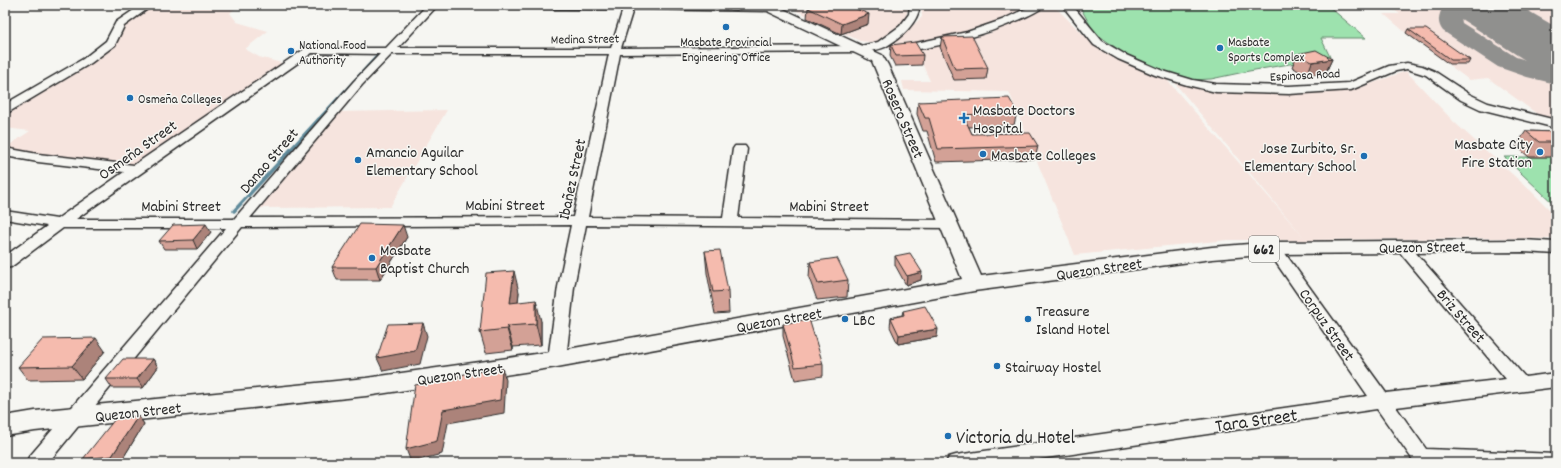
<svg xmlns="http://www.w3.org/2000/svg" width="1561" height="468" viewBox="0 0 1561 468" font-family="Dekko,sans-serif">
<rect width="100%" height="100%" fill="#f6f6f2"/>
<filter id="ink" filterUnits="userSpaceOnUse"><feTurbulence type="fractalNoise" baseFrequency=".025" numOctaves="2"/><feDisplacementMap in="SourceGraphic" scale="8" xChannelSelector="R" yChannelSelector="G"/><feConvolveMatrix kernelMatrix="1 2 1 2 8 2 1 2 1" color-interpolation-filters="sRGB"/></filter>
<g filter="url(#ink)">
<path fill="#f6e4de" d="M155,5h84l-9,8 7,9 31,9 -23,18 14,8 26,7 -156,103 -124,-19 25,-17 -25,-3v-16l78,-47 38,-38 27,-20z
M785,5h124v1l-6,19 -25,18 -18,-2z
M921,5h111l-23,14 -43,14 -75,16 -5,-4 24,-17 12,-11z
M1053,5l44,43 70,32 139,160h-78l-153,15 -66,-163 -105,-2 -2,-9h28l-15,-33 30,-2 45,-13z
M1387,5h169v115l-16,-4 -52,-38 -19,2 -63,-47 -22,-19h16z
M1406,71l48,51 76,68 26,26v23l-57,-1 -193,2 -133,-159 62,11h45l79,-4z
M447,110l-57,97 -130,1 77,-96z"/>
<path fill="#9de2ae" stroke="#64866c" d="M1079,5h248l39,33h-45l9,19 -81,14 -38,8 -19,1 -59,-20 -39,-28z
M1504,157h52v49z"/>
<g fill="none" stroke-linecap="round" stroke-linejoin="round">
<path stroke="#618b9b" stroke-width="3" d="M318,120l62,-67"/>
<path stroke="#618b9b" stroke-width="3.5" d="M234,211l85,-92"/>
<path fill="#90908e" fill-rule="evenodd" d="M1444,5l51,1 3,5 -3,5 -8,2 -24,-5 -2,4 1,6 54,34 26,8 14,3v16l-29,-7 -29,-10 -55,-36c-7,-9 -4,-17 1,-26z"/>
<path fill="#90908e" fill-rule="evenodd" d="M1450,5h68l38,22v45l-22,-6 -76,-49z"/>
<g stroke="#2b2b2b" stroke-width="3">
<path id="minor" d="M141,5h12l-29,21 -9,19 -24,18 -82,49 -4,1v-9l78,-45 23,-18 10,-19z
M427,5h11l-40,43h213l12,-39 -121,-1 -5,-3 276,1 5,3 -1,2 -144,-2 -12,39 240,-2 17,-4 22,-16 9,-12 1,-9h10c-2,18 -19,33 -35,42 -6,3 -17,4 -24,5l-241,2 -32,163 135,1 10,-69 2,-3h10l2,3 -9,69 211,2 5,1 2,3 -2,3 -5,1 -363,-3 -12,62 -8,72 -3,5 -6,2 -6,-2 -3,-5 10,-72 13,-62 -329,2 -194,236h-22l3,-6 197,-229h-163l-52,39 -6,1v-12l42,-30 -42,-7v-8l52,8 67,-47 -86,-10 -33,-6v-8l33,6 96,11 172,-117h80zM312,53l68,1 -26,27 -120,138h-158zM392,54h217l-36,163 -323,1 112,-133z
M1033,5h12c-5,6 -16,10 -24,14 -39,18 -81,27 -124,34l-5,-3 1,-2 74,-16 35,-12z
M1062,5h10l30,36 24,14 37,16 30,9 23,4 73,2 60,-3 40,-17 18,-3 15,3 12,5 35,23 19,9 68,17v8l-76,-19 -19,-9 -35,-25 -19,-6 -11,2 -45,19 -62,4 -73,-2 -29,-7 -32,-10 -37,-16 -24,-14z
M1403,242l5,2 117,133 31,-4v14l-160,20 30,42 130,5v9h-141l-38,-54 -365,54h-66l3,-6 7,-2 412,-59 -102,-148 3,-3 5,-2 5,2 107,148 120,-14 -108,-129 -3,-3 3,-3z"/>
</g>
<g stroke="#2b2b2b" stroke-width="3">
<path id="major" d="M766,5h12l1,2 103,48 6,10 93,211 231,-29 62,-5 250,-2 32,2v12l-32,-2 -250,2 -62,5 -238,32 -417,76 -191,29 -331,35 -30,5v-20l30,-5 331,-33 191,-27 405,-72 -90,-218 -103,-49z"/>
</g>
<use href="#minor" fill="#f6f6f2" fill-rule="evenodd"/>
<use href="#major" fill="#f6f6f2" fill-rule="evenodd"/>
</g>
<path fill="#d3a196" stroke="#2b2b2b" d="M979,5h28l-1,5 -26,-1z
M808,8l60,16 -27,10 -34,-16z
M1408,29l62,31 -2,4h-19l-43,-31z
M942,37l46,31 -2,11 -32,1 -14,-33z
M891,45l32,10 -1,10 -27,1 -5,-10z
M1297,54l35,5 -6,13 -19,4 -15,-9z
M918,102l99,10 -3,13 -45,2 3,7 66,12 -3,13 -99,3 -9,-31h-4l-6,-17z
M1526,131l30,1v25h-27l-13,-11z
M211,232l-14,17h-33l-5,-8z
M407,237l-27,43h-43l-5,-13z
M705,251l23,40 1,22 -14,1 -8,-41z
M895,256l26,24 -15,5 -11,-20z
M810,262l38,18 -1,17 -30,3 -8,-22z
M519,292l-1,10 23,19v24l-28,2v3l-27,3 -6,-21z
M903,311l34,26 -39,7 -8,-17 1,-9 11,-3z
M783,324l40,40v12l-28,4 -12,-44z
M105,351l-23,28 -54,1 -10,-13z
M153,359l5,8 -15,21h-31l-6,-9z
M138,416l6,8 -24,39h-33l-4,-4z"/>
<path fill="#ac837a" stroke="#2b2b2b" d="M869,14l-1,10 -27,10 1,-10z
M1332,59l-6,13 -19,4 5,-14z
M206,224l5,8 -14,17 -4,-9z
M403,225l4,12 -27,43 -4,-13z
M514,271l5,21 -3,32 -6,-21z
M922,272l-1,8 -15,5 1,-9z
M536,300l5,21v24l-5,-21z
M423,323l4,13 -7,28 -37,7 -6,-13z
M507,326l6,21v3l-6,-21z
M938,329l-1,8 -39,7 1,-9z
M96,338l9,13 -23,28 -10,-13z
M153,359l5,8 -15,21 -6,-9z
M502,368l4,12 -2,33 -56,10 -6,31 -31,8 -5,-13 37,-39z
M138,416l6,8 -24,39h-3l-5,-7z"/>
<path fill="#f5bbae" stroke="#2b2b2b" d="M817,5h30l22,9 -27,10 -34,-16z
M1408,29h18l44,31h-19z
M972,36l16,32 -33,1 -13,-32z
M915,42l8,13 -27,1 -5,-11z
M1316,50l16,9 -20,3 -15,-8z
M1009,98l8,14 -54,3 9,19 58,-1 8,13 -100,3 -9,-31h-4l-7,-16z
M1526,131l30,1v10h-17z
M206,224l-13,16 -34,1 14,-16z
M360,224l43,1 -27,42h-44z
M720,250l8,41 -15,1 -8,-41z
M910,253l12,19 -15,4 -12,-20z
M837,258l11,22 -30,4 -8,-22z
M514,271l-4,32 26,-3v24l-29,2v3l-27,3 6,-59z
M925,306l13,23 -39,6 -8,-17 13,-3 -1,-4z
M809,319l14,45 -28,3 -12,-43z
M423,323l-8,28 -38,7 11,-34z
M96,338l-24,28 -54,1 25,-28z
M123,359h30l-16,20h-31z
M502,368l-2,32 -57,10 -6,31 -31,8 9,-64 44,-7v-3z
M138,416l-26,40 -29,3 32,-40z"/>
</g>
<g fill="#1f6fb2" stroke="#f6f6f2" stroke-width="1.5">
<circle cx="726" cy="27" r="4"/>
<circle cx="1220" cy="48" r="4"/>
<circle cx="291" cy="51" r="4"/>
<circle cx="130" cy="98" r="4"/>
<path d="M962 112h4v4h4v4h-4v4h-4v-4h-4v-4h4z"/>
<circle cx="1540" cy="152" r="4"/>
<circle cx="983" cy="154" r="4"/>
<circle cx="1364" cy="156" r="4"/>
<circle cx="358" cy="160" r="4"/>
<circle cx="372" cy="258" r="4"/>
<circle cx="845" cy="319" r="4"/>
<circle cx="1028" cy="319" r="4"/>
<circle cx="997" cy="366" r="4"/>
<circle cx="948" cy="436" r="4"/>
</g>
<g text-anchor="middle" stroke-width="3" stroke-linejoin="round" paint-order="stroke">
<g font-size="13" fill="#2b2b2b" stroke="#f6f6f2">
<text transform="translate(585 38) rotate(-1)" y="5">Medina Street</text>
<text transform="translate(1305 74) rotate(-3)" y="5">Espinosa Road</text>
</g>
<g font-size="13" fill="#2b2b2b" stroke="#f6f6f2" text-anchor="start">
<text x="726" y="46" text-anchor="middle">Masbate Provincial<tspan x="726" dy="15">Engineering Office</tspan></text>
<text x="1228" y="46">Masbate<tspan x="1228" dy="15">Sports Complex</tspan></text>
<text x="299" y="49">National Food<tspan x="299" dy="15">Authority</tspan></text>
<text x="138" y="103">Osmeña Colleges</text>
</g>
<rect fill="#f6f6f2" stroke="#686867" stroke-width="1" x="1249" y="236" width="30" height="26" rx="3"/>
<g font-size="15" font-weight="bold" fill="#2b2b2b">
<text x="1264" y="254">662</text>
</g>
<g font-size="16" fill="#2b2b2b" stroke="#f6f6f2" text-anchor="start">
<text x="973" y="115">Masbate Doctors<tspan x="973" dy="18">Hospital</tspan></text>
<text x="1532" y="149" text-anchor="end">Masbate City<tspan x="1532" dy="18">Fire Station</tspan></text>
<text x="1356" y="153" text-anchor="end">Jose Zurbito, Sr.<tspan x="1356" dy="18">Elementary School</tspan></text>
<text x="366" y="157">Amancio Aguilar<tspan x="366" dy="18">Elementary School</tspan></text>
<text x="991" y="160">Masbate Colleges</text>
<text x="380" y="255">Masbate<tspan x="380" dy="18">Baptist Church</tspan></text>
<text x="1036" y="316">Treasure<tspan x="1036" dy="18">Island Hotel</tspan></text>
<text x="853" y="325">LBC</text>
<text x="1005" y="372">Stairway Hostel</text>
</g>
<g font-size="16" fill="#2b2b2b" stroke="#f6f6f2">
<text transform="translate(904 118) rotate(67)" y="6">Rosero Street</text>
<text transform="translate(137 149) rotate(-35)" y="6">Osmeña Street</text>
<text transform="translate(268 160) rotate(-49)" y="6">Danao Street</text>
<text transform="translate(571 179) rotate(-78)" y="6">Ibañez Street</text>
<text x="505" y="210">Mabini Street</text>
<text x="181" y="211">Mabini Street</text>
<text x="829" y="211">Mabini Street</text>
<text transform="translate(1422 246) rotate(-1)" y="6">Quezon Street</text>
<text transform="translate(1099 268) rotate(-8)" y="6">Quezon Street</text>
<text transform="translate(1462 315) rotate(49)" y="6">Briz Street</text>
<text transform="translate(779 319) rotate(-10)" y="6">Quezon Street</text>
<text transform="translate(1328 324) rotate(55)" y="6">Corpuz Street</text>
<text transform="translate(460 373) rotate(-8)" y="6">Quezon Street</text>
<text transform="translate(138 411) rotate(-6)" y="6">Quezon Street</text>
</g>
<g font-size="19" fill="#2b2b2b" stroke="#f6f6f2">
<text transform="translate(1256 419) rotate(-8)" y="7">Tara Street</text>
</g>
<g font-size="19" fill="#2b2b2b" stroke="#f6f6f2" text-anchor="start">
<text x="956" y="443">Victoria du Hotel</text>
</g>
</g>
<rect width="1561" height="468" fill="none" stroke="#f6f6f2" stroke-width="20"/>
<rect x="10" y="10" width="1541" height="448" fill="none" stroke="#2b2b2b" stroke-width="1.5" filter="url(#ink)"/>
</svg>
